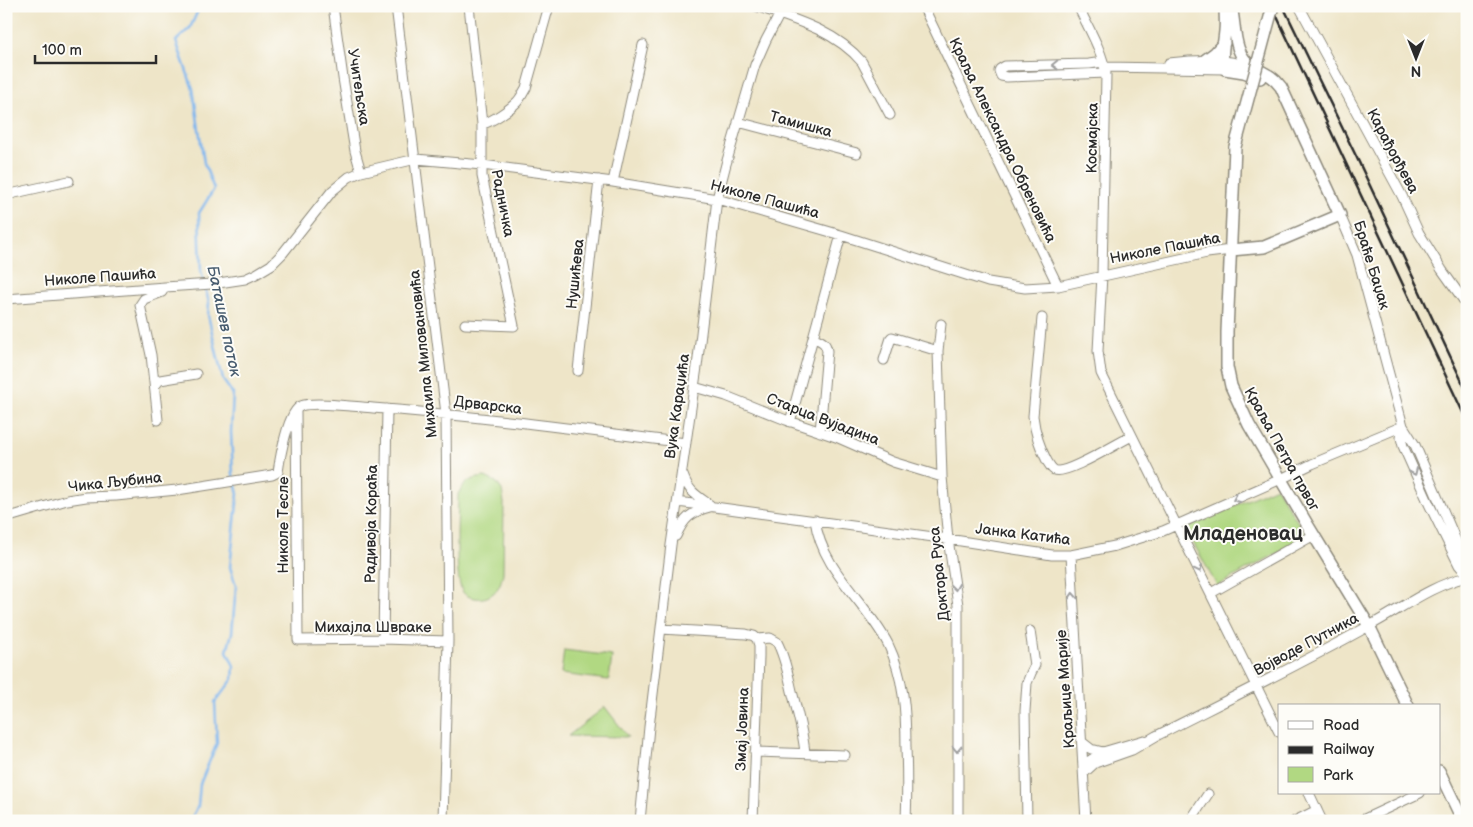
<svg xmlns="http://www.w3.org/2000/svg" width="1473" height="827" viewBox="0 0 1473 827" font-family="'Balsamiq Sans',sans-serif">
<rect width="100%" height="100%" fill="#fdfcf7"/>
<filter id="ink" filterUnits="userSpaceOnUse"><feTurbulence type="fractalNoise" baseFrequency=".02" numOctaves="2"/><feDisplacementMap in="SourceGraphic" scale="10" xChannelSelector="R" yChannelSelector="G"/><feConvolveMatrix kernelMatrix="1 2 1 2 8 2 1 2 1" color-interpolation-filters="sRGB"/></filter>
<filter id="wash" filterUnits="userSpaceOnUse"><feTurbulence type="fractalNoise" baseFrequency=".0096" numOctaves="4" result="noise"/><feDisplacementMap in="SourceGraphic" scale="20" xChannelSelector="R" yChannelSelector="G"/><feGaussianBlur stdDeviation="1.12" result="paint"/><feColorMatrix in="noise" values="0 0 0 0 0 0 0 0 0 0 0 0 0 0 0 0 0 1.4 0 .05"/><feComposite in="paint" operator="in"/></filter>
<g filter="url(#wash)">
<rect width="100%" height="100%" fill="#eee5c8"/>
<path fill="#b1d882" stroke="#6e8256" d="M485,477l11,5 6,8 2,13 -1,70c-2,11 -5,19 -16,24 -8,3 -21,1 -25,-6 -8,-15 -4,-76 -4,-97 8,-13 11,-15 27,-17z
M1276,487l31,50 -90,49 -32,-58z
M564,650l48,6 -3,24 -48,-6z
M605,707l23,30 -60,-1z"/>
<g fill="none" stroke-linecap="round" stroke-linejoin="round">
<path stroke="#7eb6ee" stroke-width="2.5" d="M190,821l8,-15 2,-22 17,-41 -2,-41 18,-23 1,-13 -7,-15 5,-18 4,-47 -6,-19 8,-73 -5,-20 -2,-42 2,-38 -10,-14 -15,-65 1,-12 -8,-32 -2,-58 15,-24 -10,-26 -11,-74 -17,-48 14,-13 10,-22"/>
</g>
</g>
<g filter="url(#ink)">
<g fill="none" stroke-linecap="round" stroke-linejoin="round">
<g stroke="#8c887a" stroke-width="11">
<path id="minor" d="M333,6l10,72 12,73 6,21
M396,6l50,408 2,227 -5,180
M756,6c38,13 80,25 106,56l28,53
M923,6l135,280
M1078,6c10,21 25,46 28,69l-4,200 -4,76 3,22 178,359
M1299,6l103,190 17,37 23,37 25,35
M1103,62l-14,2 -84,2 -5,3 -1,2 2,5 6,1 99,-4
M1169,63c26,-3 56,-5 81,3
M1105,67l120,2
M738,122l119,31
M482,124c10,-2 28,-15 35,-22 4,-4 6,-9 9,-14l23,-82
M613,182l30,-137
M6,195l63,-14
M1340,215l17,40 46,171 12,19 52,121
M6,299l159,-12 47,-3 33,-5 11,-5 15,-9 12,-12 49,-62 17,-14 12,-5 55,-13 66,6 131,17 104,17 124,36 147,47 37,6 33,-2 149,-33 24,-3
M1042,318l-9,98c2,17 6,30 14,45 2,3 4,7 7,9 11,6 65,-28 78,-34
M465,324l49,2 -32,-150v-52l-13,-118
M941,324l-3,27 4,126 6,62 10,66v216
M814,338c7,3 12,4 13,13l-7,81
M884,360l7,-22 1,-1 46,14
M578,371l21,-191
M155,385l5,-5 36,-6
M694,387l32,9 60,24 50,17 57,25 49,15
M296,411l2,229 85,-1 65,2
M158,420l-7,-65 -11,-50 4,-6 18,-7 3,-5
M790,422l51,-187
M1403,426l-2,12 2,8 26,58 30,61 8,9
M683,475c6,17 13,20 27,30
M678,502l270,37 104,16h19l44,-9 48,-15 118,-52 31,-15 91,-38
M6,518l61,-18 19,-3 30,-1 61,-6 95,-15 6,-3c2,-14 10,-61 23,-66 12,-5 57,1 72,2 105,8 209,22 313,35
M815,520c7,51 51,81 73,124 16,33 18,68 18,104 1,24 1,49 0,73
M676,536c8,-18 15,-24 34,-29
M1071,555l15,266
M1211,593l103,-58
M661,629l85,5 8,2 3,3 13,-1 7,4c8,15 11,32 15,49 5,20 11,41 13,62
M383,639l4,-230
M1082,742l9,7 12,3
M755,752l90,3
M1089,761l14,-9 41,-12
M1084,773l11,-10 37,-13 24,-14c71,-36 143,-71 213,-110 32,-17 62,-41 98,-49
M1309,793l13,28
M640,821l9,-94 22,-182 26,-178 20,-168 9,-35 29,-99 11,-25 18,-34
M753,821l6,-165v-11l-2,-6
M1027,821l-2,-110 2,-28 4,-10 4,-8 -5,-34
M1190,821l18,-27
M1295,821l22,-11
M1360,821l60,-28"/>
</g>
<g stroke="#8c887a" stroke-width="14">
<path id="major" d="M1225,6c0,9 1,17 0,25 -1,13 -5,25 0,38
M1204,61l11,-8 9,-10
M1225,69l19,3 16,6
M1235,147l-8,185v35l4,19 18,39 58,99 62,102 39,80
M1231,250l33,-3 76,-32 -59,-128c-8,-11 -17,-14 -28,-20 -21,-12 -17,-41 -22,-61
M1439,771l24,50"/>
</g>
<use href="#minor" stroke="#fff" stroke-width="9"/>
<use href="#major" stroke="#fff" stroke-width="11"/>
<path stroke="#2b2b2b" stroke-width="2.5" d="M1272,6l195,415
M1283,6l73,150 111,236"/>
<g stroke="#8c887a" stroke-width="14" stroke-linecap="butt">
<path id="major-bridge" d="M1235,147l38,-141"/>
</g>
<use href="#major-bridge" stroke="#fff" stroke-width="11"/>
</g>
<defs><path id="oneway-chevron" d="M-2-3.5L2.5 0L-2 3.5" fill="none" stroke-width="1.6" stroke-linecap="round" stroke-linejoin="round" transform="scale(1.25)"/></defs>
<g stroke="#a0a0a0">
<use href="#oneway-chevron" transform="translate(1055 65) rotate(179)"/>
<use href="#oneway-chevron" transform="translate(1414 472) rotate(66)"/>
<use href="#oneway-chevron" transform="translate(1236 499) rotate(156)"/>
<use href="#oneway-chevron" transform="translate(1199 569) rotate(64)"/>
<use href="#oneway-chevron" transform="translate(955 587) rotate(82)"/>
<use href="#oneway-chevron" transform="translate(1073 596) rotate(-93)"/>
<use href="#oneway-chevron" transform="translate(957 749) rotate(90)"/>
</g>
</g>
<g text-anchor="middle" stroke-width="4" stroke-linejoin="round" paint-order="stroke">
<g font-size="15" fill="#2b2b2b" stroke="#fdfcf7">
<text transform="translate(359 87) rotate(81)" y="5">Учитељска</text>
<text transform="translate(801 124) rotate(15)" y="5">Тамишка</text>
<text transform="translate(1092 138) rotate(-89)" y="5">Космајска</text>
<text transform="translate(1003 140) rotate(64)" y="5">Краља Александра Обреновића</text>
<text transform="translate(1393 151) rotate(62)" y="5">Карађорђева</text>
<text transform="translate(765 199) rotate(15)" y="5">Николе Пашића</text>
<text transform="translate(503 203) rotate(79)" y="5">Радничка</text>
<text transform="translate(1165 248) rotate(-11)" y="5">Николе Пашића</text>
<text transform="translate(1372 265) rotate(73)" y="5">Браће Баџак</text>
<text transform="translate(575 274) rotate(-84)" y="5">Нушићева</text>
<text transform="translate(100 277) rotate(-4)" y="5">Николе Пашића</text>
<text transform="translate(423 354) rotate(-96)" y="5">Михаила Миловановића</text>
<text transform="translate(488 405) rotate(7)" y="5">Дрварска</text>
<text transform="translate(677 406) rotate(-82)" y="5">Вука Караџића</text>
<text transform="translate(823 419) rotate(21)" y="5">Старца Вујадина</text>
<text transform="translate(1282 449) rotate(61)" y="5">Краља Петра првог</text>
<text transform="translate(115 482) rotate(-6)" y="5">Чика Љубина</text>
<text transform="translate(371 524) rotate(-89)" y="5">Радивоја Кораћа</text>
<text transform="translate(283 525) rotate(-90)" y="5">Николе Тесле</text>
<text transform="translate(1023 534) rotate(7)" y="5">Јанка Катића</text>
<text transform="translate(939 574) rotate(-96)" y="5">Доктора Руса</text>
<text x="373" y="632">Михајла Швраке</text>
<text transform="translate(1306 644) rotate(-28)" y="5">Војводе Путника</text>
<text transform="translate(1065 689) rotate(-94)" y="5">Краљице Марије</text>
<text transform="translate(742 729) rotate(-88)" y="5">Змај Јовина</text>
</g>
<g font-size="16" font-style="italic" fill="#485c6f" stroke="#fdfcf7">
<text transform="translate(225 321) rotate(78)" y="6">Баташев поток</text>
</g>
<g font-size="20" font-weight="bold" fill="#2b2b2b" stroke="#fdfcf7">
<text x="1243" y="540">Младеновац</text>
</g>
</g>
<rect width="1473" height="827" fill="none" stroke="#fdfcf7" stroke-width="25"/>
<rect x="1278" y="704" width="162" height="90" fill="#fdfcf7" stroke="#a9a8a5"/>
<rect x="1288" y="721" width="25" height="8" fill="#ffffff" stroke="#a9a8a5"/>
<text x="1323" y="730" font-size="15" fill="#2b2b2b">Road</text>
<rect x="1288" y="746" width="25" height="8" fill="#2b2b2b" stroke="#a9a8a5"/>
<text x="1323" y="754" font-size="15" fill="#2b2b2b">Railway</text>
<rect x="1288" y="767" width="25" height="15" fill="#b1d882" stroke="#a9a8a5"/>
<text x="1323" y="780" font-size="15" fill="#2b2b2b">Park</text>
<g transform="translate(1416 58) rotate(180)" stroke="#fdfcf7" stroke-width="4" paint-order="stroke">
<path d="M0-4L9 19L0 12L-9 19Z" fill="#2b2b2b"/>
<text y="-8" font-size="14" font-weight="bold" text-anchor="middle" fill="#2b2b2b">N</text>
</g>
<path d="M35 55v8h121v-8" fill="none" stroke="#2b2b2b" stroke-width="2.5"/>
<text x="42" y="55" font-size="15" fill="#2b2b2b" stroke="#fdfcf7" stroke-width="4" paint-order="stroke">100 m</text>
</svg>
